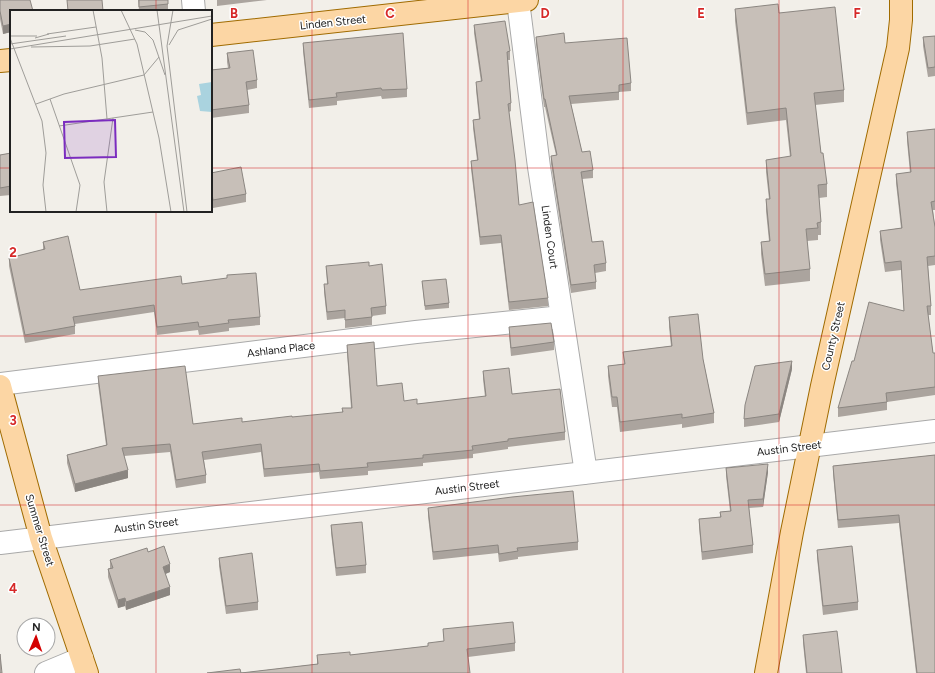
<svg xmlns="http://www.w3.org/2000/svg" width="935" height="673" viewBox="0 0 935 673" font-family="Figtree,sans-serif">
<rect width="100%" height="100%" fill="#f2efe9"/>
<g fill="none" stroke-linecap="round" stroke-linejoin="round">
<g stroke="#a9a9a9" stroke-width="24">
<path id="minor" d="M193,0l1,11
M518,1l21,166 47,306
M0,384l416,-52 146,-15
M0,543l935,-112
M46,673l36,-15"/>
</g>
<g stroke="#a06b00" stroke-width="24">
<path id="major" d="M211,35l316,-35
M0,61l11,-1
M0,386l41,152 46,135
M766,673l26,-141 30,-146 76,-338 3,-28v-20"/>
</g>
<use href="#minor" stroke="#fff" stroke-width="22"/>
<use href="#major" stroke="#fcd6a4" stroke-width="22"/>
</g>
<path fill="#aba49e" d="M0,0l11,11v21l-8,2 -3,-15z
M138,0h30v11h-29z
M217,0h50l-50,6z
M735,9l44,4 65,77v12l-29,3 6,48 6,31v13l-8,1 2,24v13h-3v5l-11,1 3,28v12l-45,5 -4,-32v-12l8,-1 -3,-30v-12h3l-3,-27v-12l24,-3 -4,-37 -39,5 -12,-104z
M474,25l36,26v9h-2l3,43v8l-2,1 10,93 29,93v8l-39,4 -8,-67 -21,2 -9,-76v-8l6,-1 -4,-32v-8l6,-1 -3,-29v-8h5l-7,-49z
M935,36v40l-7,1 -5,-31v-9z
M536,37l29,6 66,40v8l-12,1v8l-48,4 11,48 11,18v8l-11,1 10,63 14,21v8l-11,2 1,9v7l-25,4 -20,-129v-8l5,-1 -11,-48h-1l-8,-63z
M303,43l104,46v8l-25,2 -1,-3 -44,5v4l-28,3 -6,-57z
M227,53l30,27v8l-10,2 2,15v8l-38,5v-48l17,-2 -1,-6z
M935,129v81h-2l2,17v38l-7,1 3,40v9h-3l5,38h2v42l-48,7v8l-49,7v-9l16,-47 50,-50 -3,-41 -16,2 -5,-32v-9l21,-3 -5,-45v-9l14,-1 -3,-32v-9z
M11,153v42l-11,1v-41z
M211,173l35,21v8l-33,6 -2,-13z
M43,242l37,48 102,-6 78,33v8l-31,3v3l-30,4 -1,-5 -41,5 -3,-23 -79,12v10l-50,9 -16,-77v-8l34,-8z
M326,266l60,40v8l-14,2v9l-27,3v-10l-18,2 -3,-28v-8h3z
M422,281l27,22v5l-24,2z
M669,317l34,42 11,54v10l-32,5v-4l-62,8 -3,-25h-5l-4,-31v-10l16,-2 -1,-12 48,-6 -2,-19z
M509,327l45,15v8l-43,6 -2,-21z
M347,345l30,41 27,15 13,3 68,-7 -2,-18v-8l29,23 53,38v8l-57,7v2l-35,5v4l-50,5v3l-55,5v4l-48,4 -1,-7 -55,5 -3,-25 -57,8 2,15v8l-30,5 -6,-36 -46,4 4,22 -53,14 -8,-29v-8l39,-10 -8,-61v-8l95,48 49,-2 100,-9v-5h9l-4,-55z
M792,369l-13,53 -35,5v-8z
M935,455v218h-19l-17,-149v-1l-61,5 -5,-54v-8z
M726,468l42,4 -5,35 -14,1 4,37v8l-51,7 -3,-33v-8l21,-2v-5l10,-1 -4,-35z
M428,508l150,34v8l-60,7v2l-19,3 -1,-9 -65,7 -5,-44z
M331,525l35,40v8l-30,3 -5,-43z
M817,550l41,52v8l-35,5 -6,-57z
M148,552l22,20 -5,2 5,21 -44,15 -1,-4 -7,2 -10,-31v-8l2,-1v-8z
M219,558l39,44v8l-32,4 -7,-48z
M443,629l72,14v8l-47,6 -227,16 76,-9v-9h33l78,-9 16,-5z
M803,635l39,38h-36l-3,-30z"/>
<path fill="#8b8681" d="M11,24v8l-8,2v-8z
M792,361v8l-13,53v-8z
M768,464v8l-5,35v-8z
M128,470v8l-53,14v-8z
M170,564v8l-7,3v-8z
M170,587v8l-44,15v-8z
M125,598v8l-7,2v-8z"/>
<path fill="#c7bfb8" stroke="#8b8681" d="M0,0h30l3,11h-22v13l-8,2 -3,-15z
M67,0h35l1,11h-35z
M139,0h29v4l-29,3z
M778,4l1,9 56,-6 9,83 -30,3 7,60h2l4,31 -9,1 3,37 -4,1 1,5 -12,1 4,40 -45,5 -4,-32 9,-1 -4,-42h4l-4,-39 25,-4 -5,-48 -39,5 -12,-104z
M505,21l5,30 -3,1 4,51 -3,1 7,56 4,45 14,-3 15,96 -39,4 -8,-67 -21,2 -9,-76 7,-1 -5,-40 7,-1 -4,-37 6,-1 -8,-56z
M403,33l4,56 -25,1 -1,-2 -45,5 1,4 -28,3 -6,-57z
M564,33l1,10 62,-5 4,45 -12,2v7l-50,4 13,56 8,-1 3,19 -12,2 11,70 11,-1 3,22 -12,2 2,17 -25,3 -20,-129 6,-1 -12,-56h-1l-8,-62z
M935,36v31l-7,1 -5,-31z
M253,50l4,30 -11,2 3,23 -38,5v-40l19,-2 -3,-15z
M935,129v72l-4,1 4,25v29l-8,1 4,49h-4l6,47h2v34l-49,6 1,9 -49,6 14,-47h2l15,-59 35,9 -3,-50 -16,2 -5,-32 22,-3 -6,-54 15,-2 -4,-40z
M11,153v33l-11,2v-33z
M241,167l5,27 -33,6 -2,-13v-14z
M68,236l12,54 101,-14 1,8 45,-6v-3l29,-2 4,44 -32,3 1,3 -30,4 -1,-5 -41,5 -3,-22 -81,12 2,9 -50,9 -16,-77 36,-9 -2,-7z
M369,262v4l13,-2 4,42 -15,2 1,9 -27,3v-10l-18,2 -3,-28h4l-2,-18z
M446,279l3,24 -24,3 -3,-25z
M698,314l5,45 11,54 -32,5v-4l-62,8 -3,-25h-5l-4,-31 17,-2 -2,-12 49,-6 -3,-29z
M551,323l3,19 -43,6 -2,-21z
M374,342l3,44 25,-3 2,18 13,-2v5l69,-8 -3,-25 26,-3 3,26 48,-5 5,43 -57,7v2l-36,5 1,4 -50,5v3l-56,5 1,4 -48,4 -1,-7 -55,5 -3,-25 -59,8 4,23 -30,5 -6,-36 -48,4 6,22 -53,14 -8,-29 40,-10 -9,-69 87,-10 8,58 49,-6v4l50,-6v1l51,-5 -1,-4h10l-5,-63z
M792,361l-13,53 -35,5 1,-14 10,-39z
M935,455v218h-18l-18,-157v-1l-61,5 -5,-54z
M768,464l-5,35 -15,1 5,45 -51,7 -3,-33 22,-2 -1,-5 11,-1 -5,-43z
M573,491l5,51 -61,6 1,3 -19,3 -1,-9 -65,7 -5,-44 84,-11z
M362,522l4,43 -30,3 -5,-43z
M164,546l6,18 -7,3 7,20 -44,15 -1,-4 -7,2 -10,-31 5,-1 -3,-8 37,-12 1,4z
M852,546l6,56 -35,4 -6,-56z
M252,553l6,49 -32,4 -7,-48z
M513,622l2,21 -48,6 3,24h-263l33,-4 1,4 77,-9 -1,-9 33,-3v3l78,-9v-3l16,-2 -1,-12z
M837,631l5,42h-35l-4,-38z
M0,654l2,19h-2z"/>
<path fill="none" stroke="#d62828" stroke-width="1" stroke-opacity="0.55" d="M156,0v11M312,0v673M468,0v673M623,0v673M779,0v673M0,168h11M211,168h724M156,211v462M0,336h935M0,505h935"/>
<g text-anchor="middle" stroke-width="3" stroke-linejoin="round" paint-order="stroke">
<g font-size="11" fill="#222" stroke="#fff">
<text transform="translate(333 22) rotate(-6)" y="4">Linden Street</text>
<text transform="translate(550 237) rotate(82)" y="4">Linden Court</text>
<text transform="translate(833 336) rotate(-77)" y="4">County Street</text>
<text transform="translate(281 349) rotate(-7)" y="4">Ashland Place</text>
<text transform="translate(789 448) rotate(-7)" y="4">Austin Street</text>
<text transform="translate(467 487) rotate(-7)" y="4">Austin Street</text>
<text transform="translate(146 525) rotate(-7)" y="4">Austin Street</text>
<text transform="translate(40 530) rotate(73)" y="4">Summer Street</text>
</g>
</g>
<g transform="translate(10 10)">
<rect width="202" height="202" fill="#f2efe9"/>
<path d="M202,72v30l-12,-1 -3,-15 4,-1 -2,-11z" fill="#aad3df"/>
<path fill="none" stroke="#9f9d99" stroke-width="1" d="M83,0l9,48 5,61M111,0l16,34 22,94 12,74M147,0l27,202M163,0l-6,36 20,166M125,20l10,2 8,8 12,35M37,24l49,-7M0,26h27M0,28l32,83 4,32 -3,32 3,27M25,28l14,-4M0,34l56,-8M159,35l9,-15 34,-11M80,36l45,-7M21,37l59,-1M0,39l202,-33M134,65l15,-18M40,89l30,86 -4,27M26,94l28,-10 80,-19M49,116l94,-14M97,202l-3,-30 9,-64"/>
<path fill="#7b2cbf" fill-opacity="0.15" stroke="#7b2cbf" stroke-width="2" d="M105,110l1,37 -51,1 -1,-36z"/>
<rect width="202" height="202" fill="none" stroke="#222" stroke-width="2"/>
</g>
<g font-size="13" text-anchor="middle" font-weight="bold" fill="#d62828" stroke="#fff" stroke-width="3" stroke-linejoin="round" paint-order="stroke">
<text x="234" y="18">B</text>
<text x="390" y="18">C</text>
<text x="545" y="18">D</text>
<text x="701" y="18">E</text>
<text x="857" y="18">F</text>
<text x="13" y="257">2</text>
<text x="13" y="425">3</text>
<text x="13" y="593">4</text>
</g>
<g transform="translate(36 637) rotate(2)"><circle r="19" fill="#ffffff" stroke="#a7a7a7"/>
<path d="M0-3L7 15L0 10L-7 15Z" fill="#d40000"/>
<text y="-6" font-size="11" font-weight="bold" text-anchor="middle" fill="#222222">N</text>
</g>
</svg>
